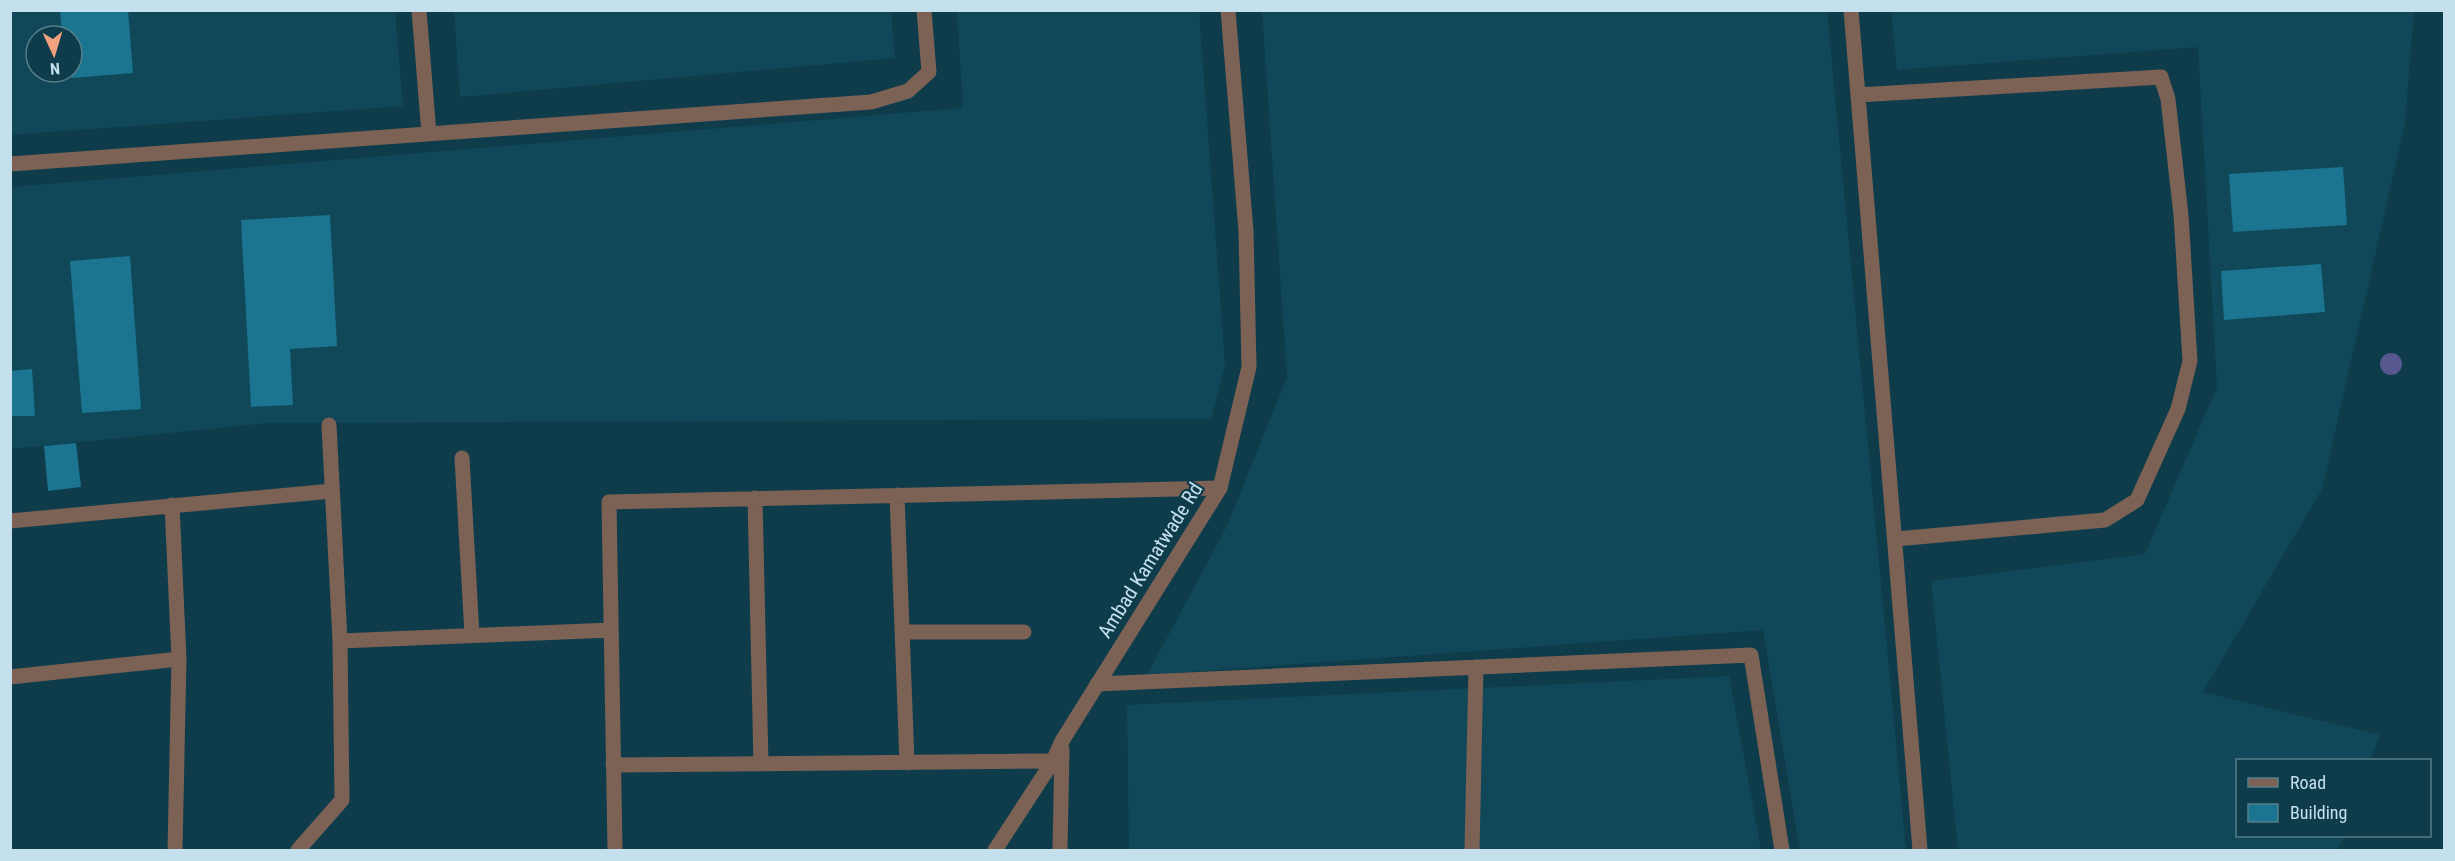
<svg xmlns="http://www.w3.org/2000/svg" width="2455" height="861" viewBox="0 0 2455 861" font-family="'Roboto Condensed',sans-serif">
<rect width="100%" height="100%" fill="#0f3c4a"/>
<path fill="#114859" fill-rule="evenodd" d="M11,11h384l8,95 -392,29zM36,36h36v36h-36z
M454,11h437l4,47 -435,39z
M957,11h242l26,354 -14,54 -942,4 -258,26v-262l952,-79z
M1262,11h565l79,839h-106l-37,-220 -616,45 80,-149 60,-149z
M1891,11h523l-9,112 -83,366 -119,203 177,43 -9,25h-133v76h106l-6,14h-380l-27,-269 214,-27 72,-167 -19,-340 -301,23z
M1729,676l32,174h-632l-2,-145z"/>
<path fill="#58578f" d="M2380 364a11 11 0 1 1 22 0a11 11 0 1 1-22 0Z"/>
<path fill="#1b7490" d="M60,10h68l5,63 -61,5v-42h-10z
M2343,167l4,58 -114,7 -4,-58z
M330,215l7,131 -47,3 3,56 -42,2 -10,-187z
M130,256l11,153 -59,4 -12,-152z
M2321,264l4,48 -101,8 -3,-49z
M32,369l3,47h-25v-45z
M76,443l5,44 -33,4 -4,-45z"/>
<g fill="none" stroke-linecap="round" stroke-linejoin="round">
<path stroke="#7c6155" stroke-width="15" d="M419,10l10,124
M1851,10l69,840
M1858,95l303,-18 7,22 13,116 9,146 -12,48 -41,91 -32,20 -209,19
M10,164l861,-62 37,-11 21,-19 -5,-62
M329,425l11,216
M462,458l10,177
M897,495l10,268
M755,498l6,266
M172,505l7,154 -4,191
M10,521l322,-30
M902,632h122
M10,677l169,-18
M1097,684l654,-29 31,195
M613,765l440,-4
M298,850l44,-50 -2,-159 271,-11
M615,850l-6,-348 611,-14
M1060,850l2,-101
M1472,850l4,-183"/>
<path stroke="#7c6155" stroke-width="15" d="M995,850l58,-89 9,-20 158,-253 29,-121 -3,-136 -18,-221"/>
</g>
<g text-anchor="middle" stroke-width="4.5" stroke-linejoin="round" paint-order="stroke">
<g font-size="20" fill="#c4e0ec" stroke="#0f3c4a">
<text transform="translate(1150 560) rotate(-58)" y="7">Ambad Kamatwade Rd</text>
</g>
</g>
<rect width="2455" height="861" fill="none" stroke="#c4e0ec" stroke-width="24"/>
<rect x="2236" y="759" width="195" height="78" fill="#0f3c4a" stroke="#577e8b" stroke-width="1.5"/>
<rect x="2248" y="778" width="30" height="9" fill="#7c6155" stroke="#577e8b" stroke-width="1.5"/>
<text x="2290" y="789" font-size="18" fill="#c4e0ec">Road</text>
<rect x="2248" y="804" width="30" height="18" fill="#1b7490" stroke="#577e8b" stroke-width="1.5"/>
<text x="2290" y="819" font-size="18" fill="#c4e0ec">Building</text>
<g transform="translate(54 54) rotate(176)"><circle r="28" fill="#0f3c4a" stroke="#577e8b" stroke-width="1.5"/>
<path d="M0-4.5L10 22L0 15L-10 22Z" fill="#f2a17e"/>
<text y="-9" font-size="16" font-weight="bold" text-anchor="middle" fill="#c4e0ec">N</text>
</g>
</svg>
